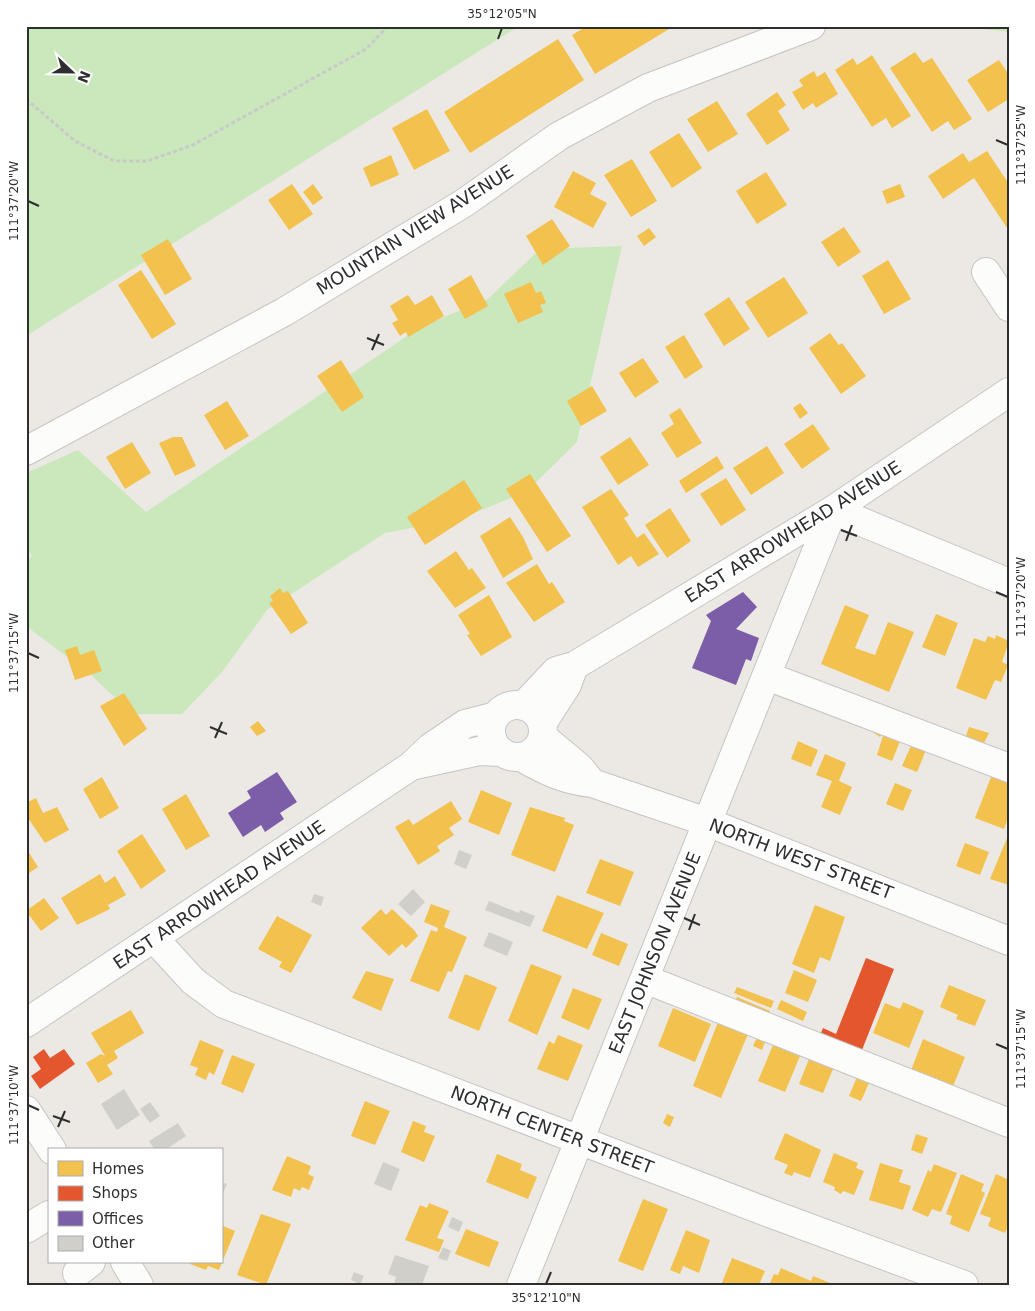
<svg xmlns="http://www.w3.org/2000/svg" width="1035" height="1311" viewBox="0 0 1035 1311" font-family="'DejaVu Sans',sans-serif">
<rect width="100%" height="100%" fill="#ece9e4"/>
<path fill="#cae8bc" d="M26,26h493l-493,310z
M953,26h56v6z
M622,246l-45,196 -51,50 -67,27 -74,14 -118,77 -45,62 -40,42h-50l-42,-40 -64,-48v-67l6,-2 -6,-12v-72l52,-23 68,62 276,-186 66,-27 52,-50z"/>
<path fill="#f2c14e" d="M587,26h87l-79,48 -23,-39z
M558,39l26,41 -114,73 -26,-41z
M915,52l8,11 9,-5 40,61 -18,11 -6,-9 -16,11 -42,-64z
M872,55l39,61 -19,12 -6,-10 -14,9 -37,-57 18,-12 4,7z
M999,60l10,15v24l-21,13 -21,-32z
M814,71l3,6 8,-5 13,22 -22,14 -3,-5 -10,7 -11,-18 11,-6 -4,-6z
M777,92l9,13 -8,6 12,19 -23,15 -21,-31z
M717,101l21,33 -30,18 -21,-33z
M427,109l23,42 -36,19 -22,-42z
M679,133l23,35 -30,20 -23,-36z
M987,151l22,33v47l-35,-53 -31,21 -15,-23 35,-23 6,9z
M391,155l8,20 -28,12 -8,-19z
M632,159l25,42 -26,16 -27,-42z
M573,171l23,12 -6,11 17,9 -14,25 -39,-21z
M766,172l21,33 -30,19 -21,-33z
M292,184l21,30 -24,16 -21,-30z
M313,184l10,14 -10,7 -10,-13z
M900,184l5,13 -18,7 -5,-13z
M552,219l18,27 -27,19 -17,-29z
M844,227l17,25 -23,15 -17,-25z
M649,228l7,9 -12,9 -7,-10z
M168,239l24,40 -27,16 -24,-40z
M888,260l23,39 -27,15 -22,-38z
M141,270l35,54 -24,15 -34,-54z
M471,275l17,31 -23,13 -17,-30z
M784,277l24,36 -40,25 -23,-36z
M531,282l5,11 5,-2 5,12 -6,2 3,7 -25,11 -14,-29z
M408,295l7,10 17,-10 12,21 -36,21 -2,-5 -6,4 -8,-13 6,-3 -8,-14z
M729,297l21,32 -26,17 -20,-32z
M830,333l9,12 3,-2 24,33 -25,18 -32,-46z
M684,335l19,32 -18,12 -20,-32z
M643,358l16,24 -24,16 -16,-25z
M341,360l23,37 -22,15 -25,-36z
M592,386l15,25 -26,15 -14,-25z
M227,401l22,35 -24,14 -21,-35z
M800,403l8,10 -8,6 -7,-11z
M680,408l22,35 -25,15 -16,-25 13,-9 -5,-9z
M813,424l17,25 -28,20 -18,-25z
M173,437h9l14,29 -21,10 -16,-33z
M630,437l19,28 -31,20 -18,-28z
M132,442l19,31 -26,16 -19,-32z
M767,446l17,27 -33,22 -18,-27z
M717,456l7,12 -38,25 -7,-12z
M530,474l41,62 -24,16 -41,-63z
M726,478l20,32 -25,16 -21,-32z
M464,480l18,28 -57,37 -18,-28z
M611,489l18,26 -5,3 13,20 7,-5 15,21 -21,13 -7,-11 -13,9 -36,-58z
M670,508l21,33 -24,17 -22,-33z
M510,517l13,20 10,22 -30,19 -23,-42z
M456,551l13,19 3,-2 14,20 -31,20 -28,-37z
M537,564l12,20 3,-2 13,20 -31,20 -28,-39z
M280,588l3,5 5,-2 20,32 -17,11 -22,-31 4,-2 -3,-5z
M489,595l23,42 -31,19 -14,-21 3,-1 -12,-19z
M845,605l24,10 -14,33 20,7 13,-33 26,10 -25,60 -68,-28z
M936,614l22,9 -13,33 -23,-9z
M996,635l13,6 -7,21 6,3 -7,17 -6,-2 -9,20 -30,-12 18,-50 11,4 3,-6 7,3z
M77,646l3,9 14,-5 8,21 -27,9 -10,-30z
M124,693l23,36 -23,17 -24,-40z
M258,721l8,10 -9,5 -7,-9z
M879,725l24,9 -11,27 -15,-6 8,-26 -5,8 -6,-4z
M969,727l20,6 -6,12 -18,-6z
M914,739l14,6 -11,27 -15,-6z
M798,741l20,9 -7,17 -20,-8z
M825,754l21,9 -7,18 13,6 -12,28 -19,-8 11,-26 -16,-6z
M993,772l16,7v36l-5,14 -29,-11z
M102,777l17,31 -19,11 -17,-30z
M895,783l17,7 -9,21 -17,-7z
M481,790l31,13 -13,32 -31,-13z
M186,794l24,42 -24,14 -24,-41z
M36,798l7,15 14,-6 12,23 -24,13 -19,-28v-12z
M451,801l11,18 -13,9 5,7 -17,11 3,5 -22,14 -23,-38 14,-8 4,6z
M530,807l35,11 -1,3 10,4 -19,47 -44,-17z
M142,834l24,37 -25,18 -24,-38z
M1007,838h2v47l-19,-6z
M965,843l24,9 -9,23 -24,-9z
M26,848l12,19 -12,8z
M600,859l34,13 -14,34 -34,-13z
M100,874l5,9 10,-7 11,19 -18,10 2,4 -33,16 -16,-27z
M557,895l47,18 -17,36 -45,-18z
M44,898l15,20 -18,13 -15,-20z
M431,904l19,7 -6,16 23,10 -15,35 -4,-1 -9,21 -29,-11 21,-51 6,2 1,-4 -14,-6z
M815,905l30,12 -15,44 -10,-4 -6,16 -22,-9z
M381,909l5,6 6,-6 22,21 4,6 -12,12 -4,-4 -13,12 -28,-28z
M277,916l35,19 -21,38 -12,-6 3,-5 -24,-13z
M601,933l27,11 -9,22 -27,-11z
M531,964l31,12 -25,59 -29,-14z
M794,970l23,10 -9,22 -23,-9z
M366,971l28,8 -13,32 -29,-13z
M465,974l32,13 -18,44 -31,-13z
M949,985l37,15 -11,26 -19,-7 2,-4 -18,-8z
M737,987l37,14 -3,7 -37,-15z
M573,988l29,11 -13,31 -28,-12z
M737,997l33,14 -3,7 -33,-14z
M781,1000l26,12 -4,9 -26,-12z
M903,1002l21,9 -15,37 -36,-15 12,-30 15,6z
M673,1008l38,16 -16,38 -37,-16z
M131,1010l13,23 -30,18 4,7 -11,7 6,9 -15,9 -12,-20 15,-9 4,2 -14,-23z
M718,1022l30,12 -27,64 -28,-12z
M759,1033l8,4 -5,13 -9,-4z
M558,1035l25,10 -15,36 -31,-12 12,-28 5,3z
M923,1039l42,18 -14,34 -41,-18z
M200,1040l24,10 -10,25 -5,-3 -3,8 -11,-5 3,-7 -8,-3z
M773,1045l27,11 -15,36 -27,-11z
M232,1055l23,9 -12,29 -22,-9z
M809,1059l24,10 -10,24 -24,-9z
M857,1077l12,6 -8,18 -12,-5z
M365,1101l25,10 -15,34 -24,-9z
M667,1114l7,3 -4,10 -7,-4z
M413,1121l13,5 -2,6 11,4 -11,26 -23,-10z
M785,1133l36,17 -11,28 -16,-6 -2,4 -8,-3 4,-8 -14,-6z
M916,1134l12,4 -6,16 -11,-4z
M834,1153l24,10 -2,5 8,3 -10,24 -11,-4 -2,3 -7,-4 1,-3 -12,-5z
M497,1154l25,10 -2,6 17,7 -9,22 -42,-17z
M287,1156l24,10 -3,8 6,3 -5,13 -7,-3 -2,4 -6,-3 -3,9 -19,-7z
M880,1163l23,7 -4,12 12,4 -8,24 -34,-10z
M934,1164l23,9 -16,39 -9,-3 -4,8 -16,-7 16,-40 3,2z
M961,1174l23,10 -3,7 4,2 -16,39 -19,-8 2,-8 -6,-2z
M996,1174l13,6v44l-4,9 -17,-7 3,-8 -11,-4z
M643,1199l25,10 -25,62 -25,-10z
M429,1203l20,8 -12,27 7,2 -5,12 -34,-12 15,-35 7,3z
M261,1214l30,10 -25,61 -29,-10z
M221,1225l14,6 -16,39 -11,-4 -2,4 -16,-6 1,-2h30z
M466,1229l33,13 -10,25 -34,-13z
M686,1230l24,10 -11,33 -16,-7 -3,8 -10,-4z
M732,1258l33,13 -6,14h-38z
M781,1268l30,13 2,-5 17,7v2h-61l5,-11 4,1z"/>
<path fill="#e4572e" d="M866,958l28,11 -34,86 -41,-17 4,-10 13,6z
M44,1049l6,9 14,-9 11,15 -35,25 -9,-13 10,-7 -8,-12z"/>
<path fill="#7b5ea7" d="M743,592l14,15 -21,22 23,9 -8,23 -5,-2 -10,26 -44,-17 19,-47 -5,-6z
M277,772l20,30 -17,11 4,6 -19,13 -4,-7 -18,12 -15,-24 23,-15 -4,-7z"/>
<path fill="#d1cfca" d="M459,850l13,5 -6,14 -12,-5z
M413,889l12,13 -14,14 -13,-12z
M314,894l10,3 -3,9 -10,-4z
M489,901l30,12 1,-3 15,6 -5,11 -45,-17z
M489,932l24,10 -6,14 -24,-10z
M124,1089l16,26 -23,15 -16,-26z
M150,1102l10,14 -10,7 -10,-14z
M178,1123l8,13 -21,14h-10l-6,-9z
M383,1162l17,7 -9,22 -17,-7z
M221,1182l6,2 -6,14z
M452,1217l11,5 -4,10 -11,-5z
M443,1247l8,4 -4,10 -9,-3z
M395,1255l34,11 -7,19 -28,-1 2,-7 -8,-3z
M354,1272l10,4 -4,8 -9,-4z"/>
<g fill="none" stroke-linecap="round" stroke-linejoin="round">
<g stroke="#c5c5c5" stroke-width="30">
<path id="minor" d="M986,272l23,35
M26,451l258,-139 180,-109 95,-67 89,-48 163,-62
M833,510l176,73
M767,676l242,92
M491 731a26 26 0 1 1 52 0a26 26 0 1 1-52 0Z
M523,706l33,-35 18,-5 259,-156 176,-118
M542,724l25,-39 7,-19
M543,737l37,31 12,15
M521,757c24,14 44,23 71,26l115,39 302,119
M415,765l64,-14 23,1
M160,945l33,36 31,23 548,210 192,71
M645,979l364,144
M26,1023l385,-257 20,-19 34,-23 31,-8
M26,1110l26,40
M26,1229l23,-14
M125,1262l14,23
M77,1273l14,-11
M521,1285l312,-775"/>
</g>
<path stroke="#c9c9c8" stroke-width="3" stroke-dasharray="4 2.5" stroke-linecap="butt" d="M26,99l49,42 39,20h33l46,-16 173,-96 22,-23"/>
<use href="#minor" stroke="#fcfcfb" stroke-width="28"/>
</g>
<path fill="none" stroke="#2e2e2e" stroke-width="2" d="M498,39l4,-11M996,140l12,5M28,201l11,5M367,338l17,7M372,350l7,-16M841,530l16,6M846,541l6,-16M996,592l12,5M28,653l11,5M210,727l17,7M215,738l7,-16M684,918l16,7M689,930l6,-16M996,1044l12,5M28,1105l11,5M53,1116l17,6M58,1127l7,-16M546,1284l5,-12"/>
<g text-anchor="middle" stroke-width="5" stroke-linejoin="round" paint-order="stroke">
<g font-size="18" fill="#2e2e2e" stroke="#fff">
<text transform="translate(415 230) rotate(-32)" y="6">MOUNTAIN VIEW AVENUE</text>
<text transform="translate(793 532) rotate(-32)" y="6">EAST ARROWHEAD AVENUE</text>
<text transform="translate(801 859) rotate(21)" y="6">NORTH WEST STREET</text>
<text transform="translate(219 895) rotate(-34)" y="6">EAST ARROWHEAD AVENUE</text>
<text transform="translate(655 953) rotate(-68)" y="6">EAST JOHNSON AVENUE</text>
<text transform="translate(552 1130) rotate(21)" y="6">NORTH CENTER STREET</text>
</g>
</g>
<rect width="1035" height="1311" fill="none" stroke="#ffffff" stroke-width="55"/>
<rect x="48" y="1148" width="175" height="115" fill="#ffffff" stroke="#ababab"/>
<rect x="58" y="1161" width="25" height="15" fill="#f2c14e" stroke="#ababab"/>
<text x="92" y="1174" font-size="15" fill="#2e2e2e">Homes</text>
<rect x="58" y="1186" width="25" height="15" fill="#e4572e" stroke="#ababab"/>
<text x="92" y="1198" font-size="15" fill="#2e2e2e">Shops</text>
<rect x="58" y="1211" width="25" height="15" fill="#7b5ea7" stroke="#ababab"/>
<text x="92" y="1224" font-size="15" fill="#2e2e2e">Offices</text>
<rect x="58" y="1236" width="25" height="15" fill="#d1cfca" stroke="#ababab"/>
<text x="92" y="1248" font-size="15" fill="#2e2e2e">Other</text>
<g transform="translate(72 72) rotate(112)" stroke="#ffffff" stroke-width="4" paint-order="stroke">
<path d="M0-4L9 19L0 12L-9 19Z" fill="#2e2e2e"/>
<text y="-8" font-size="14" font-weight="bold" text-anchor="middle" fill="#2e2e2e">N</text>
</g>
<rect x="28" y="28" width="980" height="1256" fill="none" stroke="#2e2e2e" stroke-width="2"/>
<g font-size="12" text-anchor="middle" fill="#2e2e2e">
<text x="502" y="18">35°12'05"N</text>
<text transform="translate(1021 145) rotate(-90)" y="4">111°37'25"W</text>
<text transform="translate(14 201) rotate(-90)" y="4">111°37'20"W</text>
<text transform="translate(1021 597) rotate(-90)" y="4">111°37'20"W</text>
<text transform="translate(14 653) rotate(-90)" y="4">111°37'15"W</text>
<text transform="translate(1021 1049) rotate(-90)" y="4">111°37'15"W</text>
<text transform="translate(14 1105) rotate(-90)" y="4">111°37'10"W</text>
<text x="546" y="1302">35°12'10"N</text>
</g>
</svg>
